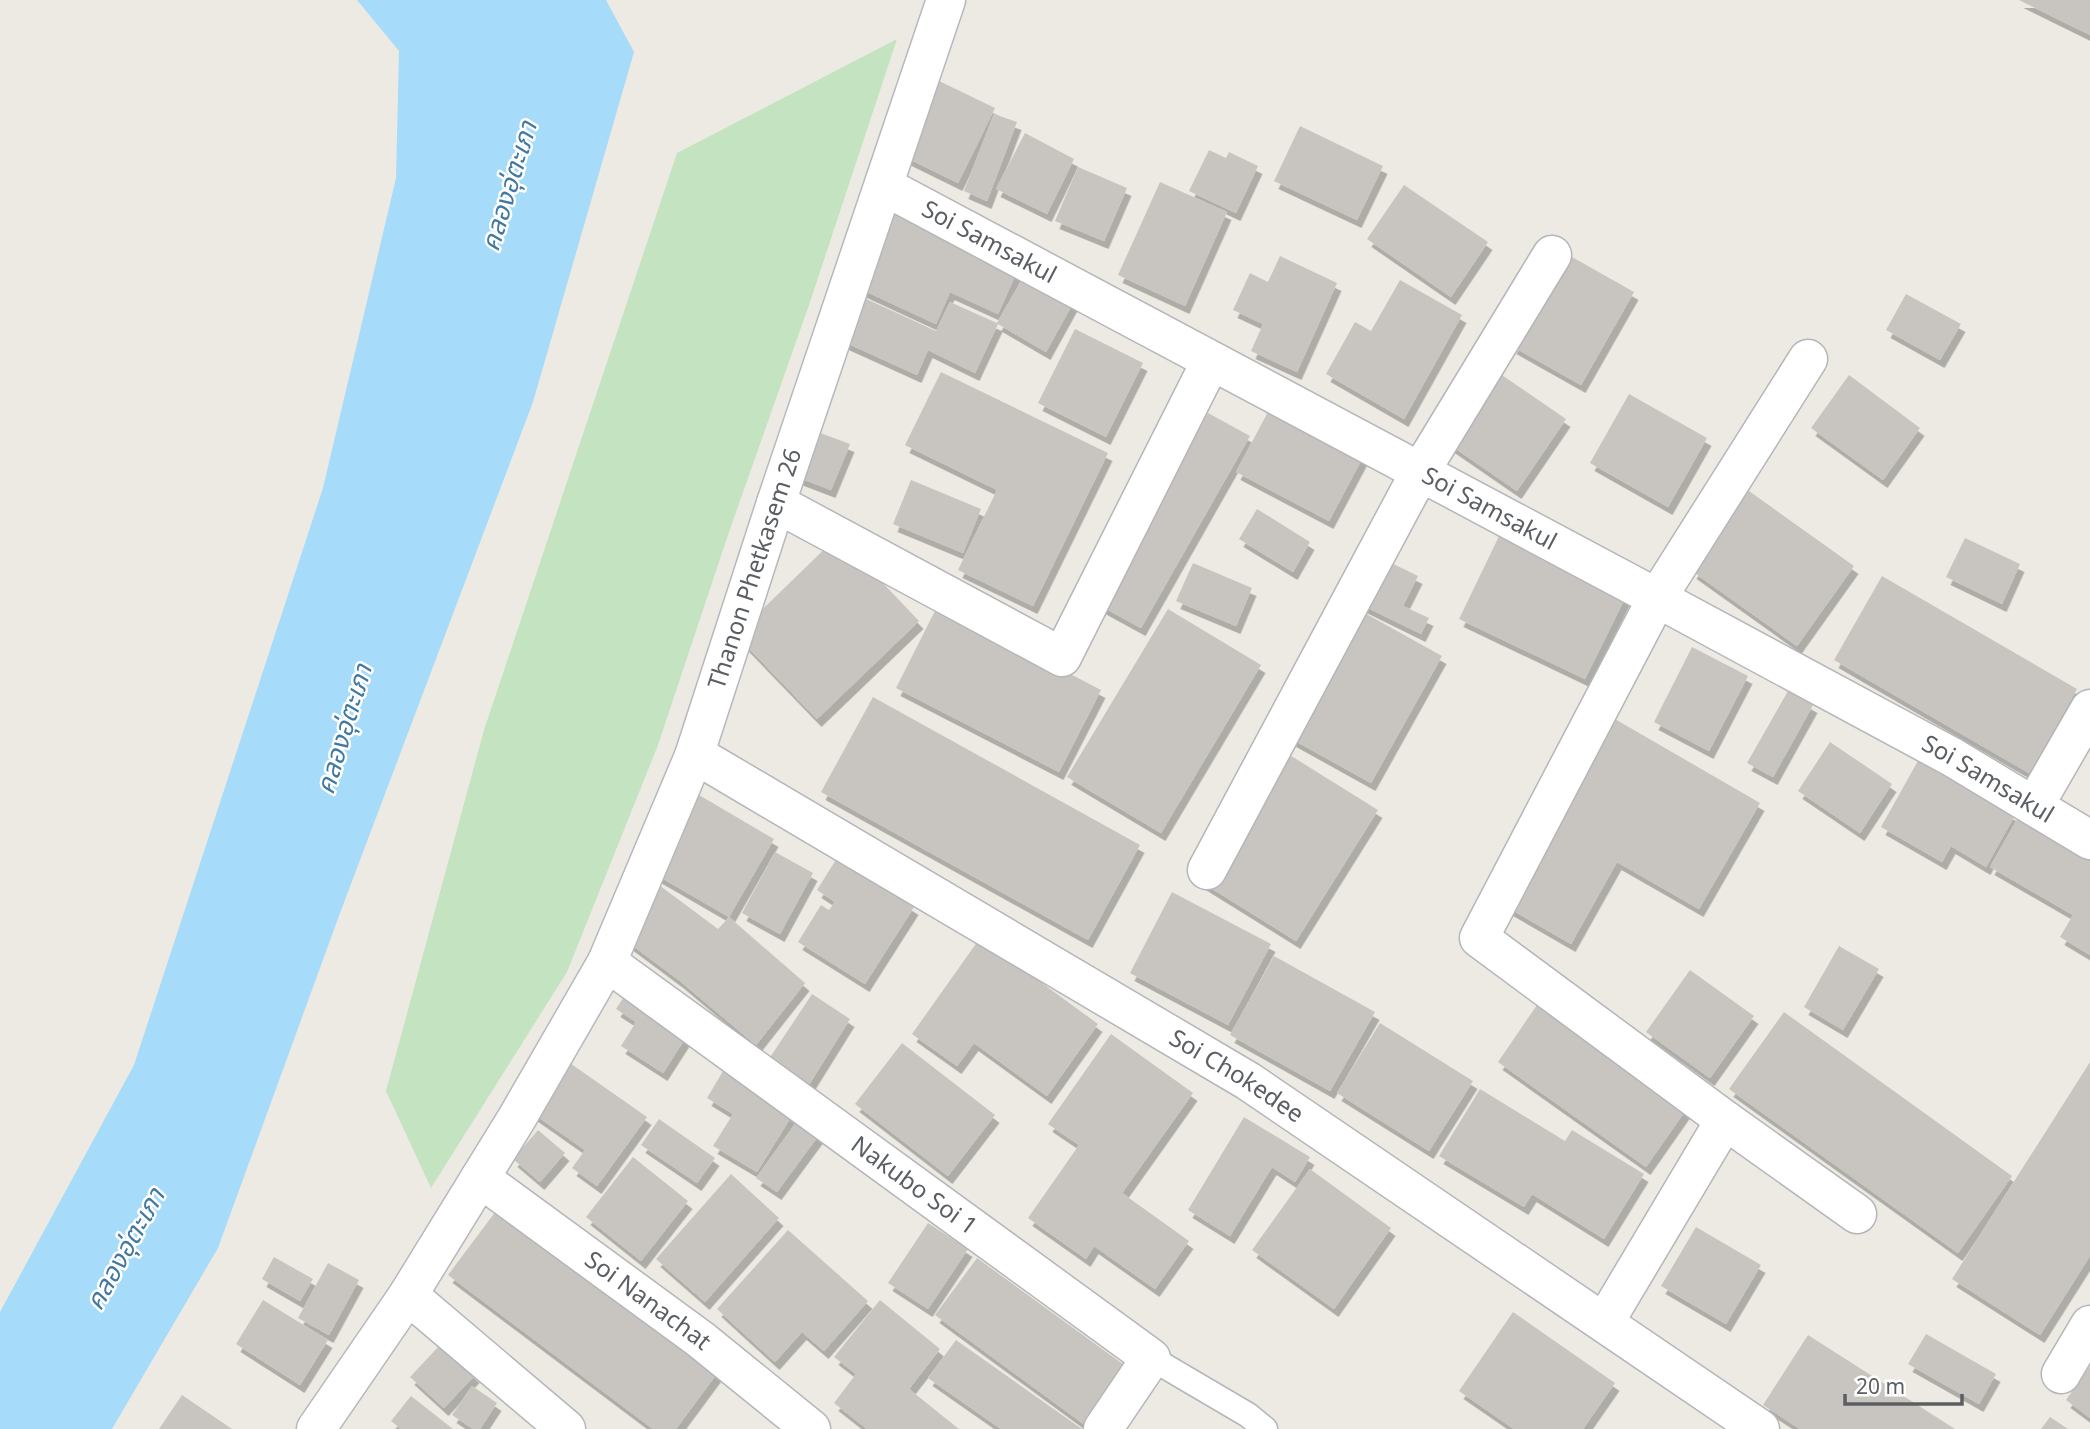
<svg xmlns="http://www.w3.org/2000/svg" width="2090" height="1429" viewBox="0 0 2090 1429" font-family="'Noto Sans','Noto Sans Thai',sans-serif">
<defs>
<filter id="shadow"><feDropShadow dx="4.5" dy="8" stdDeviation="0" flood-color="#0004"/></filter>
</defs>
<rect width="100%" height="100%" fill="#edeae3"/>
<path fill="#c3e3c1" d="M897,39l-87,263 -82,233 -70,210 -91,227 -136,216 -45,-97 98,-361 193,-577z"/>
<path fill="#a6dbfa" d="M357,0h249l28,52 -101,350 -193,511 -122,335 -106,181h-112v-117l134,-247 189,-577 73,-310 3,-127z"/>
<path fill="#c8c5c0" filter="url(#shadow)" d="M2019,0h71v35z
M933,78l62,30 -37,75 -61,-30z
M994,114l23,8 -30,79 -23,-10z
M1300,126l83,40 -26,54 -83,-39z
M1025,133l49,26 -27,55 -51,-25z
M1209,150l17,8 3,-6 29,14 -22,47 -47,-22z
M1078,167l49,21 -23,53 -49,-20z
M1160,182l67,30 -42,94 -67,-31z
M1404,185l84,57 -37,55 -84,-58z
M892,204l128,61 -22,49 -48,-22 -14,32 -82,-38z
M1565,253l69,39 -53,93 -69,-39z
M1280,256l57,27 -40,89 -46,-21 12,-27 -30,-14 17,-37 18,9z
M1028,269l49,27 -31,56 -48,-28 -23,49 -47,-23 -11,25 -75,-34 20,-44 74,34 14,-29 47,21z
M1400,280l62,35 -58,104 -78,-45 29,-52 16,9z
M1906,294l55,30 -21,36 -54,-30z
M1075,329l68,34 -37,74 -68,-34z
M1493,369l73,50 -49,72 -74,-51z
M941,372l167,81 -75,153 -75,-36 39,-80 -92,-45z
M1849,375l71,53 -37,52 -72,-52z
M1629,394l78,44 -39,69 -78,-44z
M1270,408l93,49 -34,64 -93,-49z
M1208,413l42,23 -109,192 -42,-23z
M815,431l35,13 -19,46 -34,-13z
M911,480l70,29 -18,44 -70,-29z
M1749,491l105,75 -57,80 -105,-75z
M1257,509l53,33 -17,30 -54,-33z
M1502,530l126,62 -43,87 -126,-60z
M838,536l81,85 -102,98 -81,-84z
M1965,538l55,26 -18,40 -56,-27z
M1375,555l43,21 -15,30 26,12 -8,16 -67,-33z
M1193,563l59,25 -16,38 -60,-25z
M1882,576l195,113 -48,84 -195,-113z
M938,605l163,85 -42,82 -163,-84z
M1352,606l90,50 -71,127 -90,-50z
M1168,609l93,56 -100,168 -94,-56z
M1692,647l56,29 -39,75 -55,-29z
M1788,691l25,14 -40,72 -26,-14z
M873,697l267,148 -52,95 -267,-148z
M1608,715l152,88 -61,106 -82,-47 -46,82 -71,-41z
M1830,742l62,42 -32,49 -62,-42z
M1280,749l98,61 -82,131 -98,-61z
M1919,759l96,56 -29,52 -35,-21 -9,16 -61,-35z
M699,795l75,44 -45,78 -76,-44z
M2018,818l72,41v96l-30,-18 13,-22 -83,-48z
M775,852l38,21 -33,61 -38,-21z
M837,858l77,49 -49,77 -67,-42 23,-37 8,5 6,-8 -18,-12z
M659,885l59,44 11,-12 76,66 -49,62 -76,-64 -59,-44z
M1172,892l99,52 -43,81 -98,-52z
M980,938l118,86 -51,72 -73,-53 -17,23 -45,-32z
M1839,946l40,23 -36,61 -39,-23z
M1274,956l101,56 -45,79 -100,-56z
M1690,970l64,46 -44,62 -64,-46z
M812,994l38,25 -43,69 -40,-26z
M625,995l63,39 -25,39 -42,-27 15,-24 -20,-13z
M1541,999l149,105 -44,63 -148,-105z
M1784,1012l228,164 -54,77 -229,-164z
M1380,1023l93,58 -44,70 -92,-58z
M1111,1034l82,59 -71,100 67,48 -34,48 -61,-43 -8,13 -58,-41 51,-73 -31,-21z
M902,1043l93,72 -47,61 -93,-72z
M567,1061l80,56 -50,69 -25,-18 13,-18 -54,-38z
M2090,1062v194l-50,79 -88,-56z
M726,1066l70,43 -39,63 -44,-26 20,-32 -26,-16z
M1480,1089l85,52 7,-11 72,44 -40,65 -72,-45 -8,13 -85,-51z
M803,1113l21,15 -47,64 -21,-14z
M1244,1117l66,40 -15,25 -23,-15 -42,69 -42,-26z
M659,1119l56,39 -18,25 -56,-38z
M538,1130l27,23 -25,29 -27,-23z
M633,1157l55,44 -47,60 -55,-44z
M1310,1169l81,59 -57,81 -82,-59z
M731,1174l48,44 -74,84 -49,-43z
M502,1203l219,165 -45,61h-23l-205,-154z
M928,1223l40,26 -40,60 -40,-26z
M1696,1227l65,38 -35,59 -65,-38z
M788,1230l80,71 -44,50 -22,-19 -27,30 -58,-53z
M274,1257l39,22 -13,22 -38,-22z
M977,1258l154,112 -42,58 -154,-113z
M328,1263l31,17 -30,55 -31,-17z
M263,1300l65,40 -28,45 -64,-41z
M880,1300l60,49 -31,40 50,40h-92l-33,-26 22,-29 -22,-17z
M1513,1312l102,71 -32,46h-69l-55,-38z
M1926,1334l70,40 -17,30 -71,-40z
M1808,1335l147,94h-155l-37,-24z
M956,1340l126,89h-81l-73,-51z
M441,1344l34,31 -31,33 -34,-31z
M2090,1366v52l-24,-18z
M472,1386l25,17 -17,26h-7l-21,-14z
M182,1395l50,34h-73z
M411,1396l42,33h-52l-10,-8z
M2050,1417l18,12h-27z"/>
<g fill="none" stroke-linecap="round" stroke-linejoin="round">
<g stroke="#b4b6ba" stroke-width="27">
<path id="lane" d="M1151,1358l97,57 17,14"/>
</g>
<g stroke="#b4b6ba" stroke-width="41">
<g id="street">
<path id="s1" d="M884,186l773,412 295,159 138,83"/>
<path d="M776,503l286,154 149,-296"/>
<path id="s2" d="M694,756l14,6 540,319 512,348"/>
<path d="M2034,806l56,-97"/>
<path d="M1207,870l213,-398 132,-217"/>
<path id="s3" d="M607,962l544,396 -48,71"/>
<path d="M1725,1120l132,94"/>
<path id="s4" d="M480,1178l220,161 111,90"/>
<path d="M408,1295l158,134"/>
<path d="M1604,1323l121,-203 -246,-182 178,-340 151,-239"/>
<path d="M2061,1374l29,-49"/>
</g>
</g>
<g stroke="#b5b8bd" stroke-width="41">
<g id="secondary">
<path id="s5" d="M316,1429l92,-134 109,-177 90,-156 87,-206 82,-253 170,-503"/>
</g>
</g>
<use href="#lane" stroke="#fff" stroke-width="24"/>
<use href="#street" stroke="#fff" stroke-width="38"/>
<use href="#secondary" stroke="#fff" stroke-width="38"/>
</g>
<g text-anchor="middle" stroke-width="5" stroke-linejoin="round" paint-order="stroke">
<g font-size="24" fill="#5b5f63" stroke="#fff">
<text dy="8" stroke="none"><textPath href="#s1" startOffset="119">Soi Samsakul</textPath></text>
<text dy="8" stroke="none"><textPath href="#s1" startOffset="686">Soi Samsakul</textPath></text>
<text dy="8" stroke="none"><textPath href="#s5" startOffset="971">Thanon Phetkasem 26</textPath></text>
<text dy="8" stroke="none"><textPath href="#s1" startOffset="1253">Soi Samsakul</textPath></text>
<text dy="8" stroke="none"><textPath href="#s2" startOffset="630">Soi Chokedee</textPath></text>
<text dy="8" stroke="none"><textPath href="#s3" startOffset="380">Nakubo Soi 1</textPath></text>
<text dy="8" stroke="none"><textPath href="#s4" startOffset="208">Soi Nanachat</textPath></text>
</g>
<g font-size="26" font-style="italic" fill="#4178a2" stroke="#fff">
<text transform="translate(509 186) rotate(-73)" y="9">คลองอุ่ตะเภา</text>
<text transform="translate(344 729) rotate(-73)" y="9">คลองอุ่ตะเภา</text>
<text transform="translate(125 1249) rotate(-61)" y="9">คลองอุ่ตะเภา</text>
</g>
</g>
<path d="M1845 1394v10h117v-10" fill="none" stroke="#5b5f63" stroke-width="3.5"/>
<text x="1856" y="1394" font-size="21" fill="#5b5f63" stroke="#ffffff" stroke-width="5" paint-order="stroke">20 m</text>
</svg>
